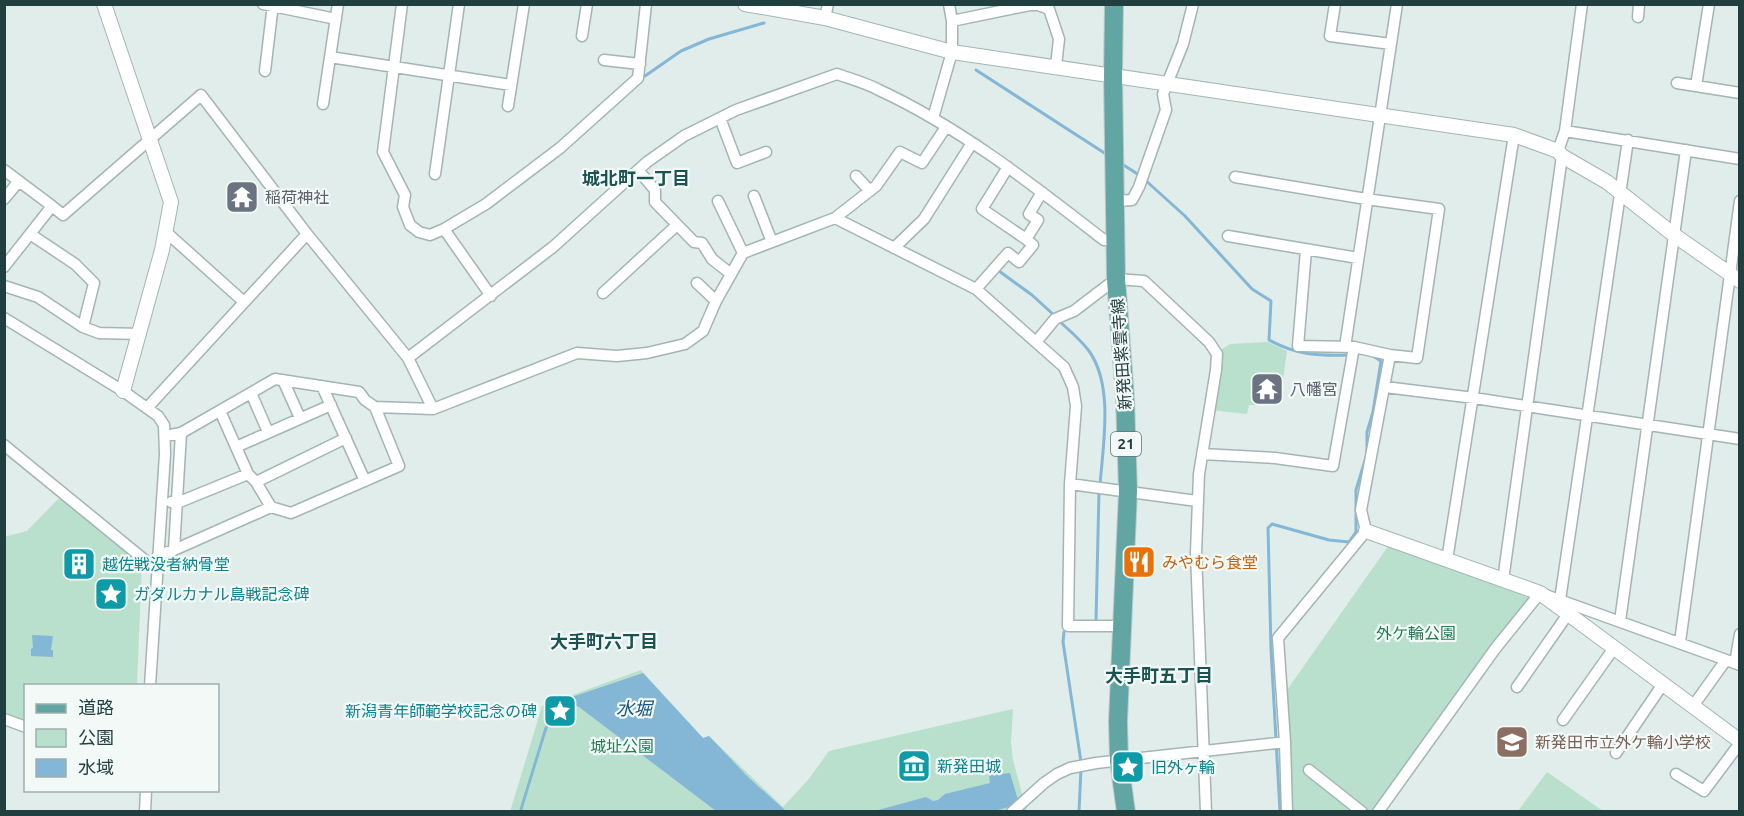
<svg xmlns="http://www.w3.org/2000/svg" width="1744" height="816" viewBox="0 0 1744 816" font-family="Ubuntu,'Noto Sans JP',sans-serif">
<rect width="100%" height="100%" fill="#e1edea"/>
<path fill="#b8e0cc" d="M1268,342l19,9 -7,49 -21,-1 -1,6h-9l-2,9 -37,-4 9,-59 11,-7z
M62,495l80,66 -5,124 -111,1 -1,36 -20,-7 -1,-178 23,-6z
M1389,545l146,52 -163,214h-80l-5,-121z
M641,670l62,68 6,-2 74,71 25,-27 21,-29 184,-42 -2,34 2,17 14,52h-517l32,-106z
M1547,772l56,39h-85z"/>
<path fill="#84b7d6" d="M32,635l21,1 -2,14h2v7l-22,-1v-7l2,-1z
M643,673l60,65 6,-2 40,42 37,33h-70l-137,-104 -16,-7z
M545,726l3,1 -3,9 -23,75h-3z
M1010,773l8,27 -9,7 -15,4 -123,1 55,-15 7,4 5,-1 7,-6 45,-11 -1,-8z"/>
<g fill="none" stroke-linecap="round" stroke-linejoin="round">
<path stroke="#84b7d6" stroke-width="3" d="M976,70l130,84
M645,76l36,-25 28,-12 55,-16
M1122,164l17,11
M1144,179l41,37 67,73 19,12 -2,39c27,15 49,16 80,15
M999,271l33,24 23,21
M1059,321c10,9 22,19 30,30 25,35 14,94 11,134
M1096,621l3,-130
M1064,632l-1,10 18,120
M1079,812l2,-44
M1280,812l-9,-163 -3,-121 4,-4 57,16 20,2 7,-10v-42l11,-36v-22l6,-20 8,-51 -8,-5"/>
<g stroke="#a3b5b3" stroke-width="13">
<path id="minor" d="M263,4l73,15
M402,4l-19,148 22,43 -2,12 7,18 9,7 11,3 14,-6 42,-25 74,-56 78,-70 8,-74
M1335,4l-5,32 61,8
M1638,17l1,-13
M825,18l3,-14
M952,21l78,-16h8l11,4 10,30 -3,27
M582,36l5,-32
M330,57l181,28
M604,60l36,4
M265,71l8,-67
M1677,83l63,10
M1696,86l13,-82
M323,104l15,-100
M508,106l16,-102
M720,118l17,45 29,-11
M933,118l19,-66v-31l-3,-17
M1565,131l17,-127
M1558,151l7,-20 175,28
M1008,167l-26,42 44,30
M4,170l48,36
M638,170l17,20v12l39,40 8,1 10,16 19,15
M435,174l24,-170
M856,176l14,15
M1235,177l131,22 73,10 -22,149 -27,-3 -36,-8 -56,-1 8,-96
M754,196l18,46
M4,199l15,-18
M718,201l25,52
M1116,201l16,-1 7,-13 27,-77 -3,-16 20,-50 10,-40
M835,218l41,-32 24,-34 22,11 24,-36
M444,229l47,67
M166,232l78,70
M30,234l45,30 19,19 -11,44
M1228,236l130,22
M894,248l30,-29 48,-76
M4,267l48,-61 11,9 138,-120 106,139 101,124 25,51
M697,283l19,18
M4,286l34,11 45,30 16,6 41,1
M976,289l32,-36 11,9 14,-17 -7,-6 12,-19 -9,-6 13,-22
M603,293l74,-68
M4,318l119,73 35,25 6,9 1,29 -15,232
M1036,342l19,-23 19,-8 42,-32 28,2 65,61 8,12 -1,16 -17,104 -3,79 10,259
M1345,347l52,-343
M408,358l145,-111 94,-85 37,-26 52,-26 101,-36c14,5 29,9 42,16 82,38 154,95 225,150l12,-1
M283,380l17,38
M322,386l43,95
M1385,387l89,11 266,41
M251,393l17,39
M147,408l160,-174
M220,411l28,63 8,8 15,25
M165,436l16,-3 94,-54 84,13 6,8 10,7 58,2 144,-56 40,3 30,-3 38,-9 18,-13 13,-30 27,-48 92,-35 141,71 88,78 9,20 3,19 -6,78 -2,142h54
M4,445l153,125
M236,447l95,-42
M1202,454l73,4 58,8 21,-119
M256,482l90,-44
M1070,484l127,17
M171,502l6,1 71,-29
M174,550l7,-117
M158,555l16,-5 97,-43 20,6 108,-47 -24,-59
M1447,560l67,-425
M1503,580l59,-424
M1560,600l68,-460
M1620,621l66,-471
M1680,642l60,-441
M1735,663l5,-29
M1517,687l51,-73
M1693,706l33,-46
M4,719l22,8
M1563,720l51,-72
M1616,753l47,-69
M1309,770l53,42
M1676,774l28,17 36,-48
M145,812l1,-22
M1012,812l32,-29 13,-9 13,-6 26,-5 189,-21
M1287,812l-2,-70 -7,-104 88,-107 -5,-21 29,-155
M1378,812l117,-163 45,-56 200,72"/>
</g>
<g stroke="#a3b5b3" stroke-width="16">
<path id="tertiary" d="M104,4l67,198 -9,48 -39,141
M745,4l80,14 127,34 562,83 44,16 4,5 45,26 67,53 66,46
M1366,531l174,62 200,148"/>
</g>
<g stroke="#c1c9c9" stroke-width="20">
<path id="primary" d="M1114,4l-1,72 3,203 9,119 3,93 -10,230 1,40 7,51"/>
</g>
<use href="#minor" stroke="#fff" stroke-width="10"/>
<use href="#tertiary" stroke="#fff" stroke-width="14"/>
<use href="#primary" stroke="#62a6a4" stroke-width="18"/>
</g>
<defs>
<g id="temple-square" transform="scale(1.725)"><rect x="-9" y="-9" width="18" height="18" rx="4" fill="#6b7280" stroke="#f2f9f7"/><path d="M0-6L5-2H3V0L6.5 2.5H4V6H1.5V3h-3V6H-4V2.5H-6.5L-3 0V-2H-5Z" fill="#fff"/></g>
<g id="restaurant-square" transform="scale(1.725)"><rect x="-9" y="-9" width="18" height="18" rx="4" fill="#e8710a" stroke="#f2f9f7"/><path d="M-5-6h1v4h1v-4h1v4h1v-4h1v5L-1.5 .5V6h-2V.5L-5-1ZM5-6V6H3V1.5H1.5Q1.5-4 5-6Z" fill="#fff"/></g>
<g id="building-square" transform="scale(1.725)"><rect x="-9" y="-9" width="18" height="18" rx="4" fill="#0f9aa8" stroke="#f2f9f7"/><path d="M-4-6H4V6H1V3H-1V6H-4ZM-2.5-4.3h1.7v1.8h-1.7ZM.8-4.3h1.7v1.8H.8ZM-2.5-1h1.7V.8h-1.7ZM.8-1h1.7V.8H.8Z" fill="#fff"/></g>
<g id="sight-square" transform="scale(1.725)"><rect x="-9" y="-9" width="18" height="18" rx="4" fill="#0f9aa8" stroke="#f2f9f7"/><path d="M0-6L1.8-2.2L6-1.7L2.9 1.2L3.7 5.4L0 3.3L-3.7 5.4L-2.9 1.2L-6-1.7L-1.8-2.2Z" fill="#fff"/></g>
<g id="school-square" transform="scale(1.725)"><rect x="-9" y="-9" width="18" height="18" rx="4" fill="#8d6e63" stroke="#f2f9f7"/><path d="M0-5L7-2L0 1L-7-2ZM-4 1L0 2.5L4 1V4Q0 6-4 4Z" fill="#fff"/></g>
<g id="museum-square" transform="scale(1.725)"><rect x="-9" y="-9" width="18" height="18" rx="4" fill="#0f9aa8" stroke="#f2f9f7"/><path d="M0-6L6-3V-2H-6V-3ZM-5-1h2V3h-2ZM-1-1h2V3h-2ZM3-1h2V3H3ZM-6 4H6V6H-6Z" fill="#fff"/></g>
</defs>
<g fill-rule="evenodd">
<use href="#temple-square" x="242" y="197"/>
<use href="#temple-square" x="1267" y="389"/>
<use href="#restaurant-square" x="1139" y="562"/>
<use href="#building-square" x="79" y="564"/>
<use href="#sight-square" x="111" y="594"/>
<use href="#sight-square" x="560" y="711"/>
<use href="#school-square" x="1512" y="742"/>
<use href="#museum-square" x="914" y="766"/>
<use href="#sight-square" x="1128" y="767"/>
</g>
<g text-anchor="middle" stroke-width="4.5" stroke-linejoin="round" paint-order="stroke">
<rect fill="#f2f9f7" stroke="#5f7776" stroke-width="1.5" x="1111" y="432" width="30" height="24" rx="4.5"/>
<g font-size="15" font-weight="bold" fill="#203f3e">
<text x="1126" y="449">21</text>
</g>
<g font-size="16" fill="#5b616d" stroke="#f2f9f7" text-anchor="start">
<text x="265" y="203">稲荷神社</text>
<text x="1290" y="395">八幡宮</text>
</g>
<g font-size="16" fill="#203f3e" stroke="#f2f9f7">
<text transform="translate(1121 354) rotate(-94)" y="6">新発田紫雲寺線</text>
</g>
<g font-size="16" fill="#c56008" stroke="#f2f9f7" text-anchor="start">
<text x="1162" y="568">みやむら食堂</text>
</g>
<g font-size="16" fill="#0d838f" stroke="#f2f9f7" text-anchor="start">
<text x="102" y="570">越佐戦没者納骨堂</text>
<text x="134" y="600">ガダルカナル島戦記念碑</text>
<text x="537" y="717" text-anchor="end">新潟青年師範学校記念の碑</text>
<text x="937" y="772">新発田城</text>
<text x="1151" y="773">旧外ヶ輪</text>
</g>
<g font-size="16" fill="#277959" stroke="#f2f9f7">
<text x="1416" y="639">外ケ輪公園</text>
<text x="622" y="752">城址公園</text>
</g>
<g font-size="16" fill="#785e54" stroke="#f2f9f7" text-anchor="start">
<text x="1535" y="748">新発田市立外ケ輪小学校</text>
</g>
<g font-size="18" font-weight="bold" fill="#1a5352" stroke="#f2f9f7">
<text x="636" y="185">城北町一丁目</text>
<text x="604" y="648">大手町六丁目</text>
<text x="1159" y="682">大手町五丁目</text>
</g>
<g font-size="18" font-style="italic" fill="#155580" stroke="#f2f9f7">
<text x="634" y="715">水堀</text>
</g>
</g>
<rect width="1744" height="816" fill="none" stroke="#203f3e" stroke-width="12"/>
<rect x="24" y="684" width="195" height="108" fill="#f2f9f7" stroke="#9eafad" stroke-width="1.5"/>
<rect x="36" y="704" width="30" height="9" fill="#62a6a4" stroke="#9eafad" stroke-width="1.5"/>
<text x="78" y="714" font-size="18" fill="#203f3e">道路</text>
<rect x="36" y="729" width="30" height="18" fill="#b8e0cc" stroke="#9eafad" stroke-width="1.5"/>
<text x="78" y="744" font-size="18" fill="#203f3e">公園</text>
<rect x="36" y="759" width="30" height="18" fill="#84b7d6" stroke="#9eafad" stroke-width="1.5"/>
<text x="78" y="774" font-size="18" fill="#203f3e">水域</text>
</svg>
